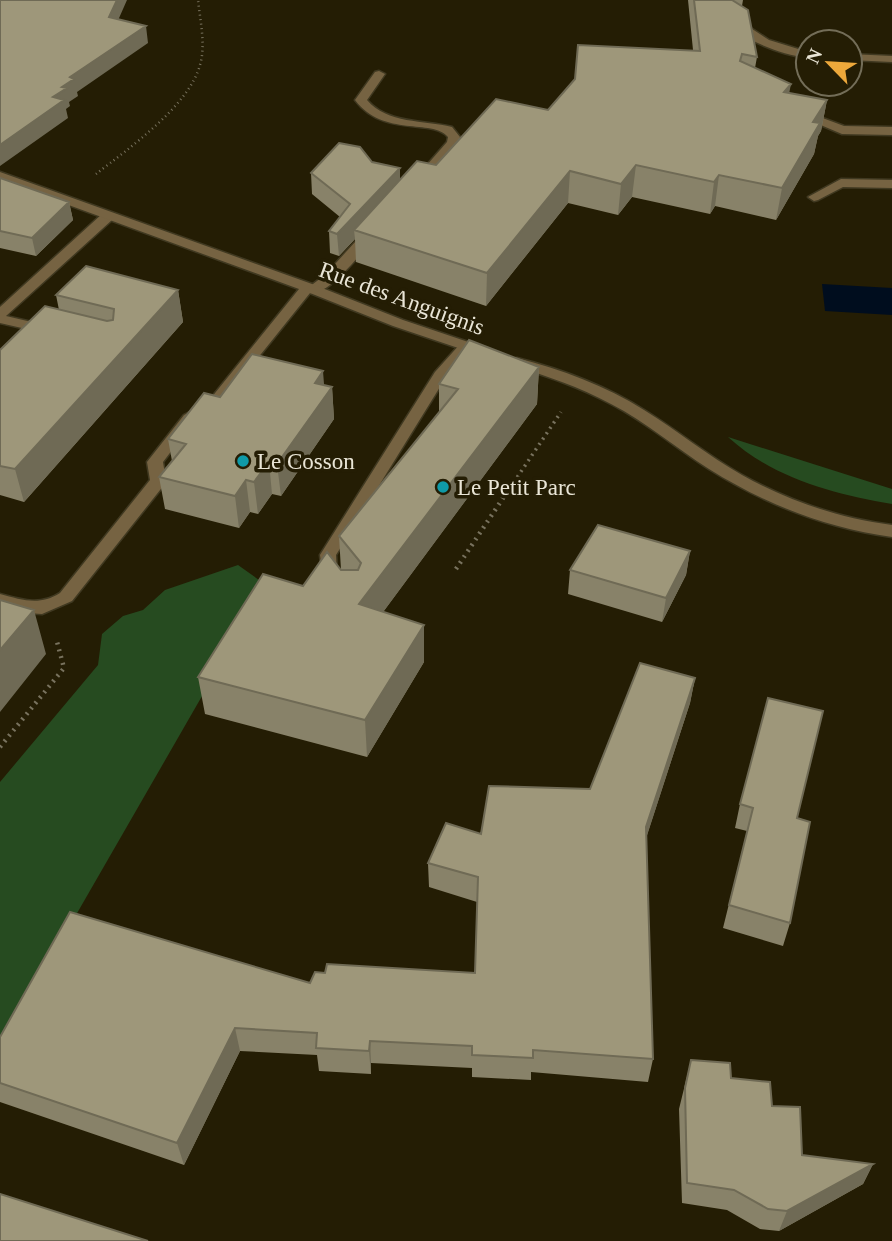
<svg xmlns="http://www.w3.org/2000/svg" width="892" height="1241" viewBox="0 0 892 1241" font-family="'Times New Roman',serif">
<rect width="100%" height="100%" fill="#241d04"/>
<path fill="#264b20" d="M728,437l164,52v15c-59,-10 -119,-26 -164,-67z
M238,565l28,20 -266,462v-265l98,-117 4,-31 21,-18 20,-6 22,-20z"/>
<path fill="#000d1e" d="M822,284l70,4v27l-67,-4z"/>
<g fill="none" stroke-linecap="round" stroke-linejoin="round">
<g stroke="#403921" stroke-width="3">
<path id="service" d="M696,0h12l61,40 39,12v6c-41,-5 -83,-29 -112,-58z
M850,54l42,2v6l-42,-2z
M379,71l6,3 -18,26c20,24 57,20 85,27l8,10 -3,9 -35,39 -4,1 -6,-4 35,-40 1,-5c-16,-19 -64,1 -93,-37l20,-28z
M801,110l43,16 48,1v8l-50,-1 -45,-19v-4z
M841,179l51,1v8l-49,-1 -25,13 -4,1 -6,-4z
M107,213l6,4 -1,3 -106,96 47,11v6l-5,1 -48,-11v-16l102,-93z
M371,229l5,1v6c-13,14 -47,61 -67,57v-6l16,-12 41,-45z
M466,342l7,4 -25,28 -112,181 1,21 -2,4h-12l-3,-25 115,-183 26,-29z"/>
</g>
<g stroke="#403921" stroke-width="3">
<path id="minor" d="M0,172l312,112 91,36 89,30 2,3 -2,3h-10l-89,-30 -83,-33 -93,116 -23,12 -31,41 3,19 -2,4 -92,116 -30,13 -16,-1 -26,-7v-12c22,6 40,12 60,-1l90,-113 -3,-18 37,-47 23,-12 92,-114 -299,-109z
M517,358c44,11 89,28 127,52 34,21 64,46 98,65 47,26 96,43 150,50v12c-66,-9 -127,-33 -183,-68 -33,-21 -63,-47 -98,-65 -31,-17 -65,-28 -99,-39l-2,-3 2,-3z"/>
</g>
<path stroke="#78725e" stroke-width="2.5" stroke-dasharray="1 3.5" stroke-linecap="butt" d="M96,174c32,-25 93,-68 104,-109 6,-20 0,-45 -2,-65"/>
<path stroke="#78725e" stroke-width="3.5" stroke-dasharray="2 4.5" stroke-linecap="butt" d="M510,488l51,-76"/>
<path stroke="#78725e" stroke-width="4.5" stroke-dasharray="2 5" stroke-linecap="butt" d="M456,569l55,-83
M0,747l64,-79 -8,-30"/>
<use href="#service" fill="#766342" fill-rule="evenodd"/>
<use href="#minor" fill="#766342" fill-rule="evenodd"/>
</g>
<path fill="#888269" d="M688,0h55l-1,6 15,51 -2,11 34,25 38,7 -6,31 -3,5 -4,18 -38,66 -61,-14 -5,8 -78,-17 -14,18 -50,-12 -82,103 -130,-44 -1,-23 -16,17 -9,-3 -1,-22 11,-14 -28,-23 -1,-21 61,-11 28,18 36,-15 112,-55 145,-60z
M0,178l69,24 4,18 -37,36 -36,-8z
M178,290l5,32 -159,180 -24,-7v-145l59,-40 -3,-15z
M539,367l-2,37 -154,208 41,13v37l-57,95 -162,-43 -7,-37 105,-91 38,-16 -2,-34 100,-124v-28z
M324,385l8,2 2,32 -53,77 -9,-2 -14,20 -8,-2 -11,16 -74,-19 -6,-32 13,-16 -4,-22 52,-42z
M690,551l-4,24 -24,47 -94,-28 2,-24z
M695,678l-5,25 -44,135 7,221 -5,23 -117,-10v8l-59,-3v-9l-101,-5v11l-52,-3 -2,-16 -77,-4 -56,114 -184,-63v-65l310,-54 15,-10h150l2,-71 -48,-15 -1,-24 53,-29 109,-45z
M740,804l57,14 -7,105 -7,23 -60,-18 24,-97 -12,-3z
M691,1060l40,18 41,28 30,49 71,9 -10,20 -84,47 -19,-2 -33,-19 -45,-7 -3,-94z"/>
<path fill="#6f6a55" d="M117,0h10l-15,34 -3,-17z
M146,26l2,17 -71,49 1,4 -9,6 1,4 -4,3 2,9 -68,48v-21l53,-48 17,-20z
M791,84l-6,30 -1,-22z
M827,100l-6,31 -3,5 -4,18 -38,66 6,-32 31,-66z
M636,165l-4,32 -14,18 3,-31z
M400,168v21l-46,41 1,9 -16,17 -2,-22z
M570,171l-2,32 -82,103 1,-33z
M719,175l-4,31 -5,8 4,-32z
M69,202l4,18 -37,36 -4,-18z
M178,290l5,32 -159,180 -9,-33z
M539,367l-2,37 -176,238 -2,-38z
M323,371l2,26 7,-10 2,32 -53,77 -4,-32 38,-81z
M269,462l3,32 -14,20 -4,-32z
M246,480l4,32 -11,16 -4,-32z
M690,551l-4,24 -24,47 4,-24z
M34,610l12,44 -46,58v-62z
M424,625v37l-57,95 -2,-37z
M695,678l-5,25 -48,148 4,-24z
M235,1028l5,23 -56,114 -7,-22z
M370,1041l1,22v11l-2,-23z
M873,1164l-10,20 -84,47 8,-20z"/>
<path fill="#9e977a" stroke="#6f6a55" stroke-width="2" d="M0,0h117l-8,17 37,9 -76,51 4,2 -12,8 5,1 -14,9 11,3 -64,45z
M694,0h38l16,10 9,47 -15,-3 -2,7 51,23 -7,8 43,8 -14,22 7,1 -38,65 -63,-13 -5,7 -78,-17 -15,19 -51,-13 -83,102 -133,-43 63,-69 19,4 60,-66 52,11 27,-31 3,-34 122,6z
M339,143l21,4 12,15 28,6 -63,66 -8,-3 21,-27 -39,-31z
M0,178l69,24 -37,36 -32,-7z
M86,266l92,24 -163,179 -15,-3v-116l45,-44 62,15 6,-1 1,-11 -58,-14z
M469,340l70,27 -180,237 65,21 -59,95 -167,-43 65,-103 40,12 24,-34 14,18h17l3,-7 -22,-27 119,-147 -19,-5z
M252,354l71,17 -8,12 17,4 -55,77 -8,-2 -15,20 -8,-2 -11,16 -76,-19 27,-33 -18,-5 36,-46 16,4z
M598,525l92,26 -24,47 -96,-28z
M0,600l34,10 -34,40z
M640,663l55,15 -49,149 7,232 -120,-9v8l-61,-3v-9l-102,-5 -1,10 -53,-3 1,-15 -82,-5 -58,115 -177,-60v-46l70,-125 240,71 5,-11 10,1 2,-9 148,9 3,-96 -50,-14 18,-40 35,11 8,-48 101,3z
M768,698l55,13 -26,107 13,4 -20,101 -61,-18 24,-97 -13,-4z
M691,1060l39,3 1,15 39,4 2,24 28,1 2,48 71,9 -86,47 -19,-2 -34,-19 -47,-7 -2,-95z
M0,1194l148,47h-148z"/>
<g fill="#0f9aa8" stroke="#241d04" stroke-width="2.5">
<circle cx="243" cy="461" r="7"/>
<circle cx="443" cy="487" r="7"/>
</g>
<g text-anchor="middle" stroke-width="7" stroke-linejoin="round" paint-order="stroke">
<g font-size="23" fill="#e9e5d6" stroke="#241d04">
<text transform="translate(402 298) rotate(20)" y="8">Rue des Anguignis</text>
</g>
<g font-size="23" fill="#e9e5d6" stroke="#241d04" text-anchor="start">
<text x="257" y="469">Le Cosson</text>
<text x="457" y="495">Le Petit Parc</text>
</g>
</g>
<g transform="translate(829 63) rotate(295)"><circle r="33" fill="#241d04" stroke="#736d58" stroke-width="2"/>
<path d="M0-5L12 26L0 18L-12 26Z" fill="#eda83b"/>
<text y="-10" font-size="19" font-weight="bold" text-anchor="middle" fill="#e9e5d6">N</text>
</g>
</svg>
